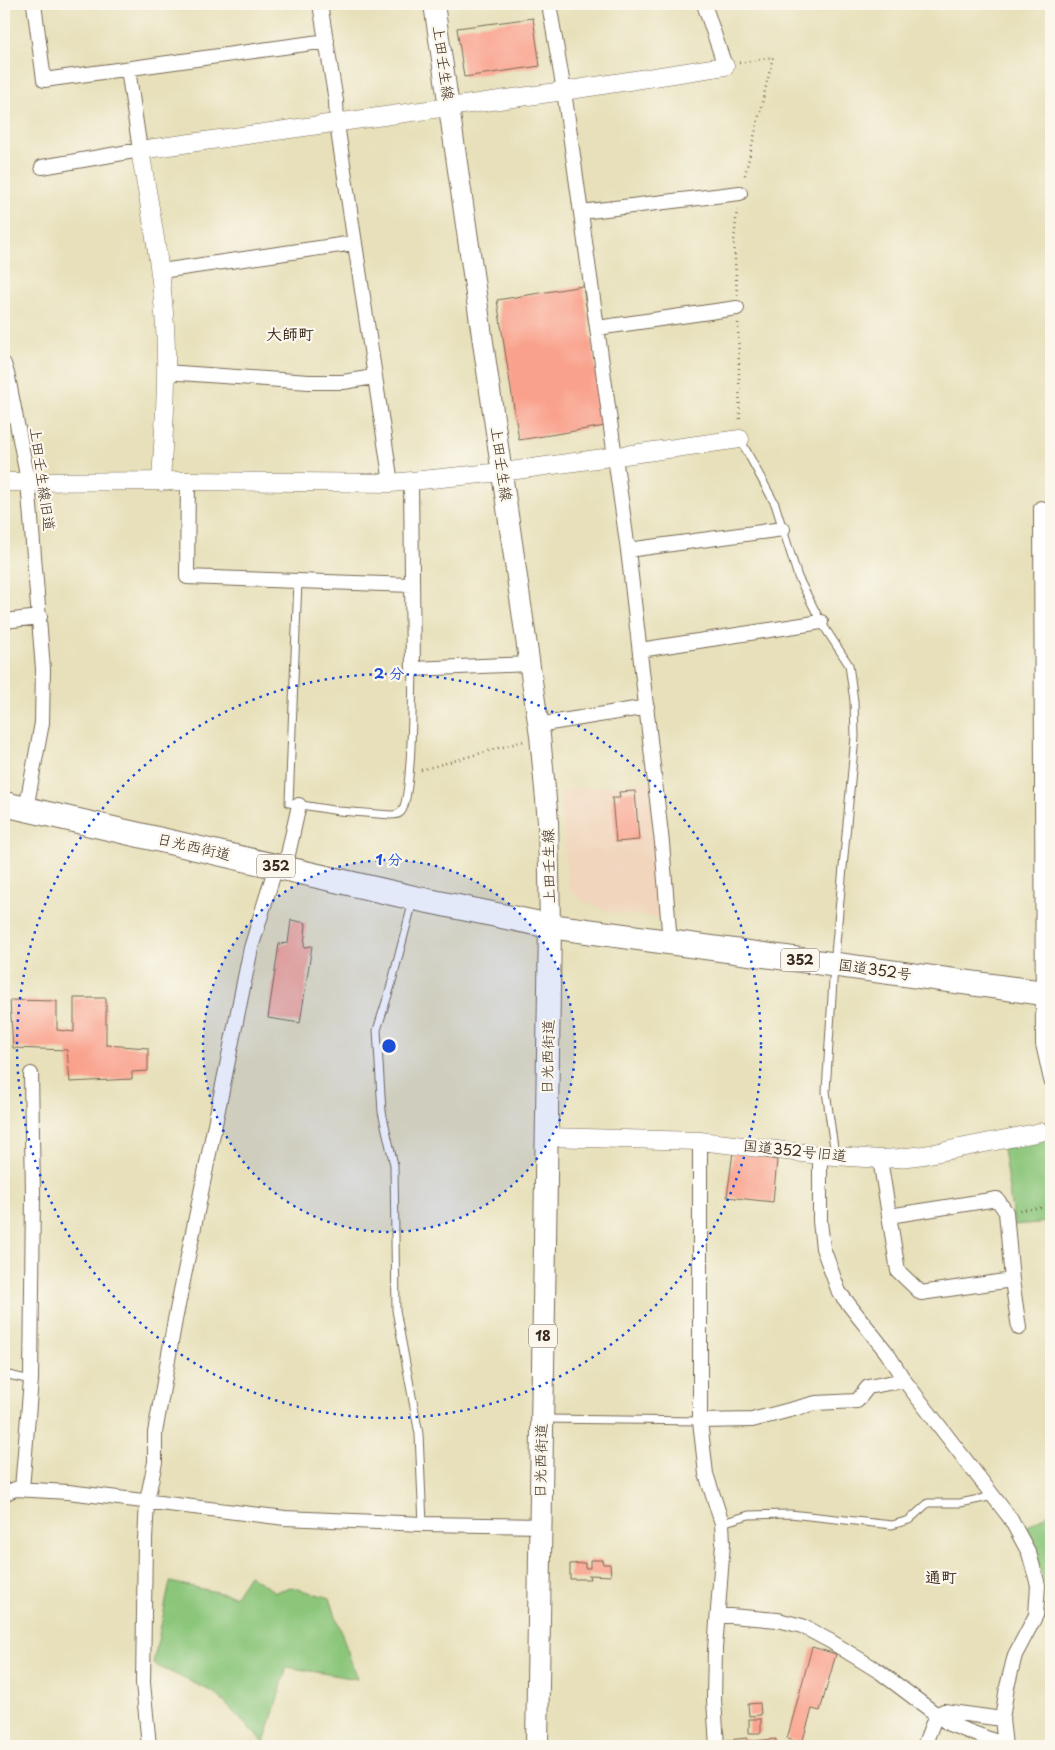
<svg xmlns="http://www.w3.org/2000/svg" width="1055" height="1750" viewBox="0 0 1055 1750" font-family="'Playpen Sans','Klee One',sans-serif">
<rect width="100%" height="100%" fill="#fbf7ec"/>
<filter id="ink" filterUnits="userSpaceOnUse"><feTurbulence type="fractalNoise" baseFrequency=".02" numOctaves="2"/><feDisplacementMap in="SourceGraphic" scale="10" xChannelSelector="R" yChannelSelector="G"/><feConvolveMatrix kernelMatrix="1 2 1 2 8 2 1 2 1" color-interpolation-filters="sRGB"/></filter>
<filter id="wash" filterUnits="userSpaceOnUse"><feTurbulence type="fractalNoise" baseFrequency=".0096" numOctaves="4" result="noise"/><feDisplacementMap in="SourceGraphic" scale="20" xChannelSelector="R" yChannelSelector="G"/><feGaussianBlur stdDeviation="1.12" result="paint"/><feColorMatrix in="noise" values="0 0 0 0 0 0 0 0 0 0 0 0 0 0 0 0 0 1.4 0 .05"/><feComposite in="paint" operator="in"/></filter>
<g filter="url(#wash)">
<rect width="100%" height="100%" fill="#e7e0ba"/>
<path fill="#f1d5bd" d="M651,782l13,136 -53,-6 -26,-10 -16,-14 -9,-97z"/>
<path fill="#8bc67a" stroke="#63784c" d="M1051,1136v93l-1,-7 -36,3 -11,-77z
M1051,1512v78l-6,-5 -6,-18 -17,-37z
M249,1575l26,17 16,-5 39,11 27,81 -70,-12 -23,76 -49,-50 -62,-29 17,-82 65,14z"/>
<g id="blocks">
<path fill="#f9a18c" d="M533,18l7,48 -76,11 -7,-49z
M583,286l22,140 -86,14 -22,-140z
M635,791l4,49 -23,2 -4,-44h8l-1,-6z
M291,920l15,3 -2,24 8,-1 -12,77 -32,-5 11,-74 9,-1z
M74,998h32v47l42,3v23l-16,1v7l-62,3 -3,-32 -54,-2 -3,-48 47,1v29l17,2z
M733,1152l44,8 -4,42 -46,-5z
M590,1560h12l1,4h7l1,12 -22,-1 1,4h-20v-15l15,-1v5h5z
M812,1647l24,7 -16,57 -8,-2 -10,34 -15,-4z
M760,1703l1,12 -12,1 -1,-12z
M749,1719h12v14h-12z
M747,1738l1,8h-21v-6z
M776,1739v7h-25v-5z"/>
</g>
</g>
<g filter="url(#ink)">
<use href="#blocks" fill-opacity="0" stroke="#776a55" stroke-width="1"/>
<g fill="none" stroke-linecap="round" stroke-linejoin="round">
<g stroke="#776a55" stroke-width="9">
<path id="service" d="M740,439l35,65 23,73 23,45 28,43 5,36 1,36 -21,228 -8,126 9,64
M298,581l-9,222 50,8 52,4c4,0 7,0 10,-3 12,-13 11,-121 12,-143
M413,901l-23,88 -13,41 5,82 12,53 2,145 23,124 4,90
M4,1374l27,6
M545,1419l155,2
M722,1523l27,-8 41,-1 102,11 17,-5 19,-17h32l34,-7"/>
</g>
<g stroke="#776a55" stroke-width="16">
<path id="minor" d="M34,4l10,76 283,-39
M320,4l16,97 1,23 54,359
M549,4l15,87 64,459 34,293 8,100
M704,4l21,62
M42,167l98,-17 -12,-81
M581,212l159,-19
M161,271l193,-28
M597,328l140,-20
M4,364l4,13 20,104 15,188 -1,54 -16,86
M165,372l144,10h34l31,-5
M188,481l-1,96 225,8
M411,482l2,187 116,-5
M1041,508l2,536 8,36
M628,550l155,-21
M4,621l36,-4
M640,650l181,-28
M538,725l109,-18
M285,868l14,-63
M700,1141v280l6,53 16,49 1,20 -8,106 -1,50 3,47
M820,1155v66l3,27 16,44 48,61 17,27 106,138 19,35 9,32 -2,30 -21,40 -8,32 -5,32 3,27
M880,1159l18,112 23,22 91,-13
M889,1216l108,-17 9,13 6,68 7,48
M700,1421l52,-1 64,-17 41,-2 11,-14 36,-7
M22,1489l9,-109 2,-185 -2,-121
M4,1494l11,-5 53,3 217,26 138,6 117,2
M718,1615l60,5 24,6 28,15 50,31 69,52 56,21
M149,1746l-6,-63 2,-143 2,-39 8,-39v-29l20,-113 76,-372 25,-82
M924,1746l12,-31 8,-4 58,8"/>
</g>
<g stroke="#776a55" stroke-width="19">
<path id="tertiary" d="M4,482l184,-1 203,2 111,-11 238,-33
M161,482c3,-56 8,-113 3,-169 -4,-55 -15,-109 -24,-163l424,-59 161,-25
M546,1137l154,4 120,14 60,4 19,-1 25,-3 117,-23"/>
</g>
<g stroke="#776a55" stroke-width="22">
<path id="secondary" d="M434,4l106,732 8,85 2,105"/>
</g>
<g stroke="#776a55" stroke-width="24">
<path id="primary" d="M537,1746l13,-820"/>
</g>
<g stroke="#776a55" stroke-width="26">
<path id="trunk" d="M4,804l410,94 136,28 501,68"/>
</g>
<path stroke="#776a55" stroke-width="2.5" stroke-dasharray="1 4" stroke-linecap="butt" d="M739,63l34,-6 -29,122
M737,295l-3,-53 3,-34
M738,323l2,100
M421,770l103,-29
M1020,1210l31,-3"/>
<use href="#service" stroke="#fff" stroke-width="7"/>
<use href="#minor" stroke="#fff" stroke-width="14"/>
<use href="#tertiary" stroke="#fff" stroke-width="18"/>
<use href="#secondary" stroke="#fff" stroke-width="20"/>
<use href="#primary" stroke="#fff" stroke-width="22"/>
<use href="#trunk" stroke="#fff" stroke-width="24"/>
</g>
</g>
<circle cx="389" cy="1046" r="186" fill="#1d4ed8" fill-opacity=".12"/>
<g fill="none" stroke="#1d4ed8" stroke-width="2.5" stroke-dasharray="2.5 5">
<circle cx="389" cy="1046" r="186"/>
<circle cx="389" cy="1046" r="372"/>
</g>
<g text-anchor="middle" stroke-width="4.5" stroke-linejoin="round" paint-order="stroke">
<g fill="#fbf7ec" stroke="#75685c" stroke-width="1">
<rect x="257" y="854.5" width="38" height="23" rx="4"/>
<rect x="781" y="948.5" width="38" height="23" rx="4"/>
<rect x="529" y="1324.5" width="28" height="23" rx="4"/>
</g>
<g font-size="14" font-weight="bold" fill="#3b2a1e">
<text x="276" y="871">352</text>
<text x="800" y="965">352</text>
<text x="543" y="1341">18</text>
</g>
<g font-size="15" fill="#3b2a1e" stroke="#fbf7ec">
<text transform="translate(443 63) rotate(82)" y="5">上田壬生線</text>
<text transform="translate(501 464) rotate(82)" y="5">上田壬生線</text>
<text transform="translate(42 479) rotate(82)" y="5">上田壬生線旧道</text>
<text transform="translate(194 847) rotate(13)" y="5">日光西街道</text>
<text transform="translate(549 866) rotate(-91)" y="5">上田壬生線</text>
<text transform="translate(875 970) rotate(8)" y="5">国道352号</text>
<text transform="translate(548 1057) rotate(-89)" y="5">日光西街道</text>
<text transform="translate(795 1151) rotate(6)" y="5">国道352号旧道</text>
<text transform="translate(541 1461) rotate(-89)" y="5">日光西街道</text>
</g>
<g font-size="16" font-weight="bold" fill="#3b2a1e" stroke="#fbf7ec">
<text x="290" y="340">大師町</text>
<text x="941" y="1583">通町</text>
</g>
</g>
<circle cx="389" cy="1046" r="8" fill="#1d4ed8" stroke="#fbf7ec" stroke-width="2.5"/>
<g font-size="15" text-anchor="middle" font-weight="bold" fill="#1d4ed8" stroke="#fbf7ec" stroke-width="4.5" stroke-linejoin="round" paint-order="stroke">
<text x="389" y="679">2 分</text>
<text x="389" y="865">1 分</text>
</g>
<rect width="1055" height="1750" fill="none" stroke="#fbf7ec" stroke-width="20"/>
</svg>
